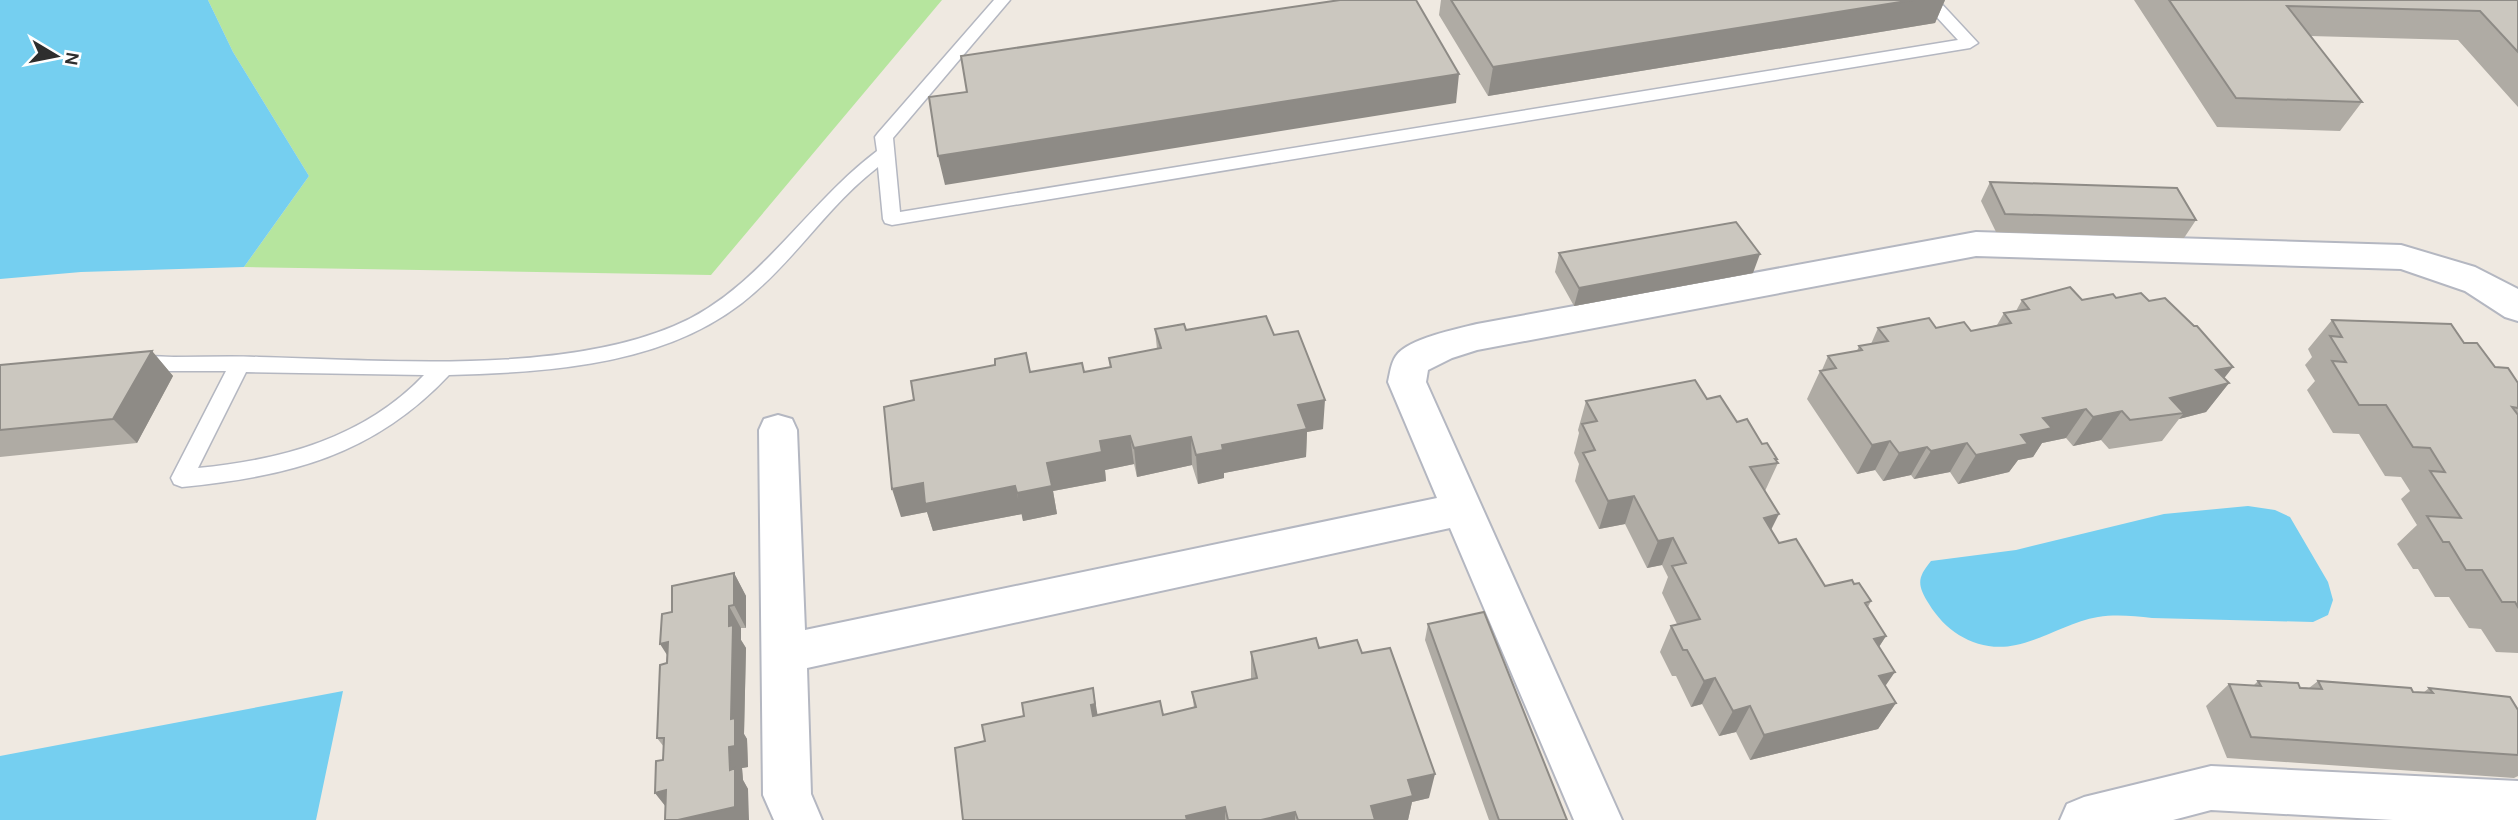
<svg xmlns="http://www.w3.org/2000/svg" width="2518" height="820" viewBox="0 0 2518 820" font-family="Karla,sans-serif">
<rect width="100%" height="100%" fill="#efe9e1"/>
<path fill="#b6e59e" d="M208,0h734l-231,275 -467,-8 65,-91 -76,-124z"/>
<path fill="#75cff0" d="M0,0h208l25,52 76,124 -65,91 -163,5 -81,7z
M2248,506l27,4 15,7 38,65 5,18 -5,15 -15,7 -161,-4c-18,-2 -36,-4 -54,-1 -29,5 -54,22 -82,28 -36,8 -69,-11 -87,-41 -12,-19 -12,-26 2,-43l85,-11 148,-36z
M343,691l-27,129h-316v-64z"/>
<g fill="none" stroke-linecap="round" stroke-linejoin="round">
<g stroke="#b4b7c1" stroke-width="3">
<path id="service" d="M994,0h16l-117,138 7,74 1058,-172 -37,-40h17l40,43 -8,5 -1078,177 -7,-2 -2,-4 -5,-52c-47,36 -79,87 -123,125 -81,73 -202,80 -306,83 -76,81 -160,101 -267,112l-8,-3 -3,-6 55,-107h-92l-7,-2 -3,-5 3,-5c14,-5 32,-2 47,-2 28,0 57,-1 85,0 125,3 299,18 415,-31 84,-35 131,-121 203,-175l-2,-14 3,-4zM246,372l178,3c-60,63 -142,85 -226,93z"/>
</g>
<g stroke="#b4b7c1" stroke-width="4">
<path id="minor" d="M1976,232l425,13 74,22 43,22v32l-13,-4 -40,-26 -64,-22 -425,-13 -499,94 -25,8 -24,12 -2,12 196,438h-48l-124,-292 -643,140 4,126 11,26h-48l-11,-25 -4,-365 5,-11 14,-4 14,4 5,11 8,200 632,-132 -49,-116c2,-9 3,-19 8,-26 11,-17 61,-27 81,-32z
M2211,766l307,15v39h-125l-182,-10 -38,10h-113l7,-16 17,-7z"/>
</g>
<use href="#service" fill="#fff" fill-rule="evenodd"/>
<use href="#minor" fill="#fff" fill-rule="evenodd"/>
</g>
<path fill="#afaba4" d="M1441,0h504l-10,23 -447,73 -49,-81z
M2134,0h384v107l-60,-67 -148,-4 52,66 -22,29 -123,-4z
M1990,182l206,38 -12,18 -188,-6 -15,-31z
M1559,253l194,20 -179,33 -19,-34z
M2116,298l108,80 5,5 -23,29 -27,7 -17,22 -53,8 -8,-9 -28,6 -7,-8 -24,5 -9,14 -15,3 -9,12 -51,12 -8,-12 -36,7 -3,-4 -28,6 -8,-11 -18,4 -50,-75 13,-28 2,-1 6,-14 29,-5 2,-5 12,-2 7,-16 93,3 26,-6 7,-12 12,-2 6,-11h60z
M2332,320l132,23 31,24 23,16v270l-22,-1 -15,-23 -12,-1 -20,-31h-14l-17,-28h-5l-16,-25 20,-19 -16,-26 9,-8 -9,-14 -16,-1 -26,-42 -26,-1 -26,-43 8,-9 -10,-16 7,-8 -4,-8z
M1155,329l119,6 49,94 -16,3 -1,25 -82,16v5l-26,6 -6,-19 -55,12 -3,-13 -29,6 1,11 -53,10 4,23 -34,7 -1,-7 -89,17 -6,-19 -26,5 13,-117 116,-28h54l26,-5 -1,-9 48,-9z
M152,351l21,25 -36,67 -137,14v-92z
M1707,399l30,23 25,22 15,15 -1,2 2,2 -13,28 6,38 8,14 46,43 29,-2 17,17 -3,6 18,29 -7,11 6,39 11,17 -18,26 -128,31 -14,-28 -17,4 -17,-32 -11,3 -15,-31h-4l-12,-24 11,-26 6,-2 -15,-31 6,-16 -6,-12 -15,3 -22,-44 -26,5 -24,-48 4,-17 -5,-11 5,-20 -1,-3 8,-29z
M734,573l12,23v32h-5v12l5,8 -2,86 3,5 1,28 -6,1 1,12 5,9 -82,18 -11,-14 8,-33 1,-13 -7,-9 15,-126z
M1428,624l139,196h-78l-64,-180z
M1319,648l43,5 67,145 -17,4 -4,18h-445l22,-79 39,-25 139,-1 31,-7 -2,-16 59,-12v-28z
M2258,681l51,7 9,-7 105,12 6,-5 89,22v66l-4,2 -287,-20 -21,-52 23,-22 24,2z"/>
<path fill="#8e8b86" d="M1913,0h32l-10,23 -447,73 5,-29z
M1459,74l-3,29 -511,82 -7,-29z
M1760,254l-7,19 -179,33 5,-18z
M152,351l21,25 -36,67 -24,-24z
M2233,367l-15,19 11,-3 -23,29 -27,7 5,-6 -14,-15 46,-28z
M1325,400l-2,29 -16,3 -1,25 -82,16v5l-26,6 -2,-29 26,-10 76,-40z
M2086,409l-20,29 -24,5 -9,14 -15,3 -9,12 -51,12 18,-29 45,-20 22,-17z
M2122,411l-21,29 -28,6 20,-29z
M1130,436l4,28 -29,6 1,11 -53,10 4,23 -34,7 -6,-28 30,-30 53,-22z
M1191,437l1,28 -55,12 -3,-29z
M1890,441l-15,29 -18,4 15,-29z
M1967,443l-17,29 -36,7 17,-28z
M1927,447l-16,28 -28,6 16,-28z
M923,483l92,3 7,28 -89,17 -6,-19 -26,5 -9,-28z
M1634,496l-9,28 -26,5 9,-28z
M1779,514l-14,28 -1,-24z
M1673,538l-11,27 -15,3 11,-27z
M734,573l12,23v32l-12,-23z
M729,606l12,22v12l5,8 -2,86 3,5 1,28 -6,1 1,12 5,9 1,31h-71l52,-50 -1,-23 2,-28z
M1886,636l-17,26 5,-23z
M668,642l6,24 -14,-22z
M1895,672l-18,26 2,-22z
M1715,678l-13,26 -11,3 13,-26z
M1093,688l7,41 -2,12 -7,-36z
M1896,703l-18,26 -128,31 14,-25z
M1750,706l-14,26 -17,4 14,-25z
M1435,774l-6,24 -17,4 -4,18h-39l2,-14 37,-26z
M666,790l5,23 -16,-20z
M1225,807v13h-39v-4z
M1295,812v8h-34z"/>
<path fill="#cbc7bf" stroke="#8e8b86" stroke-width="2" d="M1340,0h76l43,74 -521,82 -9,-59 38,-5 -6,-36z
M1451,0h462l-420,67z
M2169,0h349v52l-38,-41 -193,-5 75,96 -126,-4z
M1990,182l187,6 19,32 -191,-6z
M1736,222l24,32 -181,34 -20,-35z
M2070,287l12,13 31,-6 3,4 25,-5 8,8 16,-3 29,28h3l36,41 -17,3 13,13 -59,15 14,15 -54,7 -8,-9 -29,6 -7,-8 -43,9 9,10 -31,7 7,9 -52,11 -9,-12 -36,8 -4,-4 -28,6 -9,-12 -18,4 -52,-74 16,-3 -8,-12 34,-6 -3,-4 29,-5 -10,-13 51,-10 7,10 28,-6 7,9 40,-8 -7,-10 25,-4 -7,-9z
M1266,316l8,19 24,-4 27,69 -27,5 9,24 -85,16 1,5 -27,5 -5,-18 -57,11 -4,-12 -30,5 2,11 -55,11 5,23 -35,7 -2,-7 -90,18 -2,-21 -31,6 -8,-82 30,-7 -3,-19 84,-16v-6l31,-6 4,19 52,-9 2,9 27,-5 -2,-9 52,-10 -6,-19 29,-5 2,6z
M2332,320l119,4 13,19h13l18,24 13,1 10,15v25l-6,-1 6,8v192l-3,-5h-13l-20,-32h-16l-17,-28h-6l-16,-26 34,2 -31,-47 15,1 -15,-24 -17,-1 -27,-42h-27l-27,-44 14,1 -16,-26 12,1z
M152,351l-39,68 -113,11v-65z
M1695,380l12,19 13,-3 17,26 10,-3 15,25 5,-1 10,16h-2l3,4 -28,4 29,47 -15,4 15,25 17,-4 29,47 27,-6 2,4 5,-1 12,18 -6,2 21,33 -12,3 21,33 -16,4 17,27 -132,32 -14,-29 -17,5 -18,-33 -11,3 -17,-31h-4l-12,-24 29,-7 -28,-53 14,-3 -13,-25 -15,3 -24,-45 -26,5 -25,-48 12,-3 -13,-26 15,-3 -11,-20z
M734,573v32l-5,1v20l4,-1 -2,94 4,-1v28l-6,1 1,23 5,-2v39l-57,13h-13l1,-30 -11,3 1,-32 7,-1 1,-22h-7l3,-73 7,-2 1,-21 -8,2 2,-30 10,-2v-26z
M1484,612l83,208h-68l-71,-196z
M1316,638l3,10 38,-8 5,13 28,-5 45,126 -27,6 5,16 -42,10 4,14h-77l-3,-8 -34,8h-33l-3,-13 -39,9 1,4h-224l-8,-72 30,-7 -3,-16 42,-9 -2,-13 71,-15 2,16 -4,1 2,11 67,-15 3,14 33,-8 -4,-15 65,-14 -6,-26z
M2258,681l40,2 2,5 22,1 -4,-8 93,7 2,4 20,1 -4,-5 81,9 8,13v45l-267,-18 -22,-53 32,2z"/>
<g transform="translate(56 56) rotate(100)" stroke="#ffffff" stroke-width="5" paint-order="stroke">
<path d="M0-5L12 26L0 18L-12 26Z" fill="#2e2e2e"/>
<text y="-10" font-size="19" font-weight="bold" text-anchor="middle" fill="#2e2e2e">N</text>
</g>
</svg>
